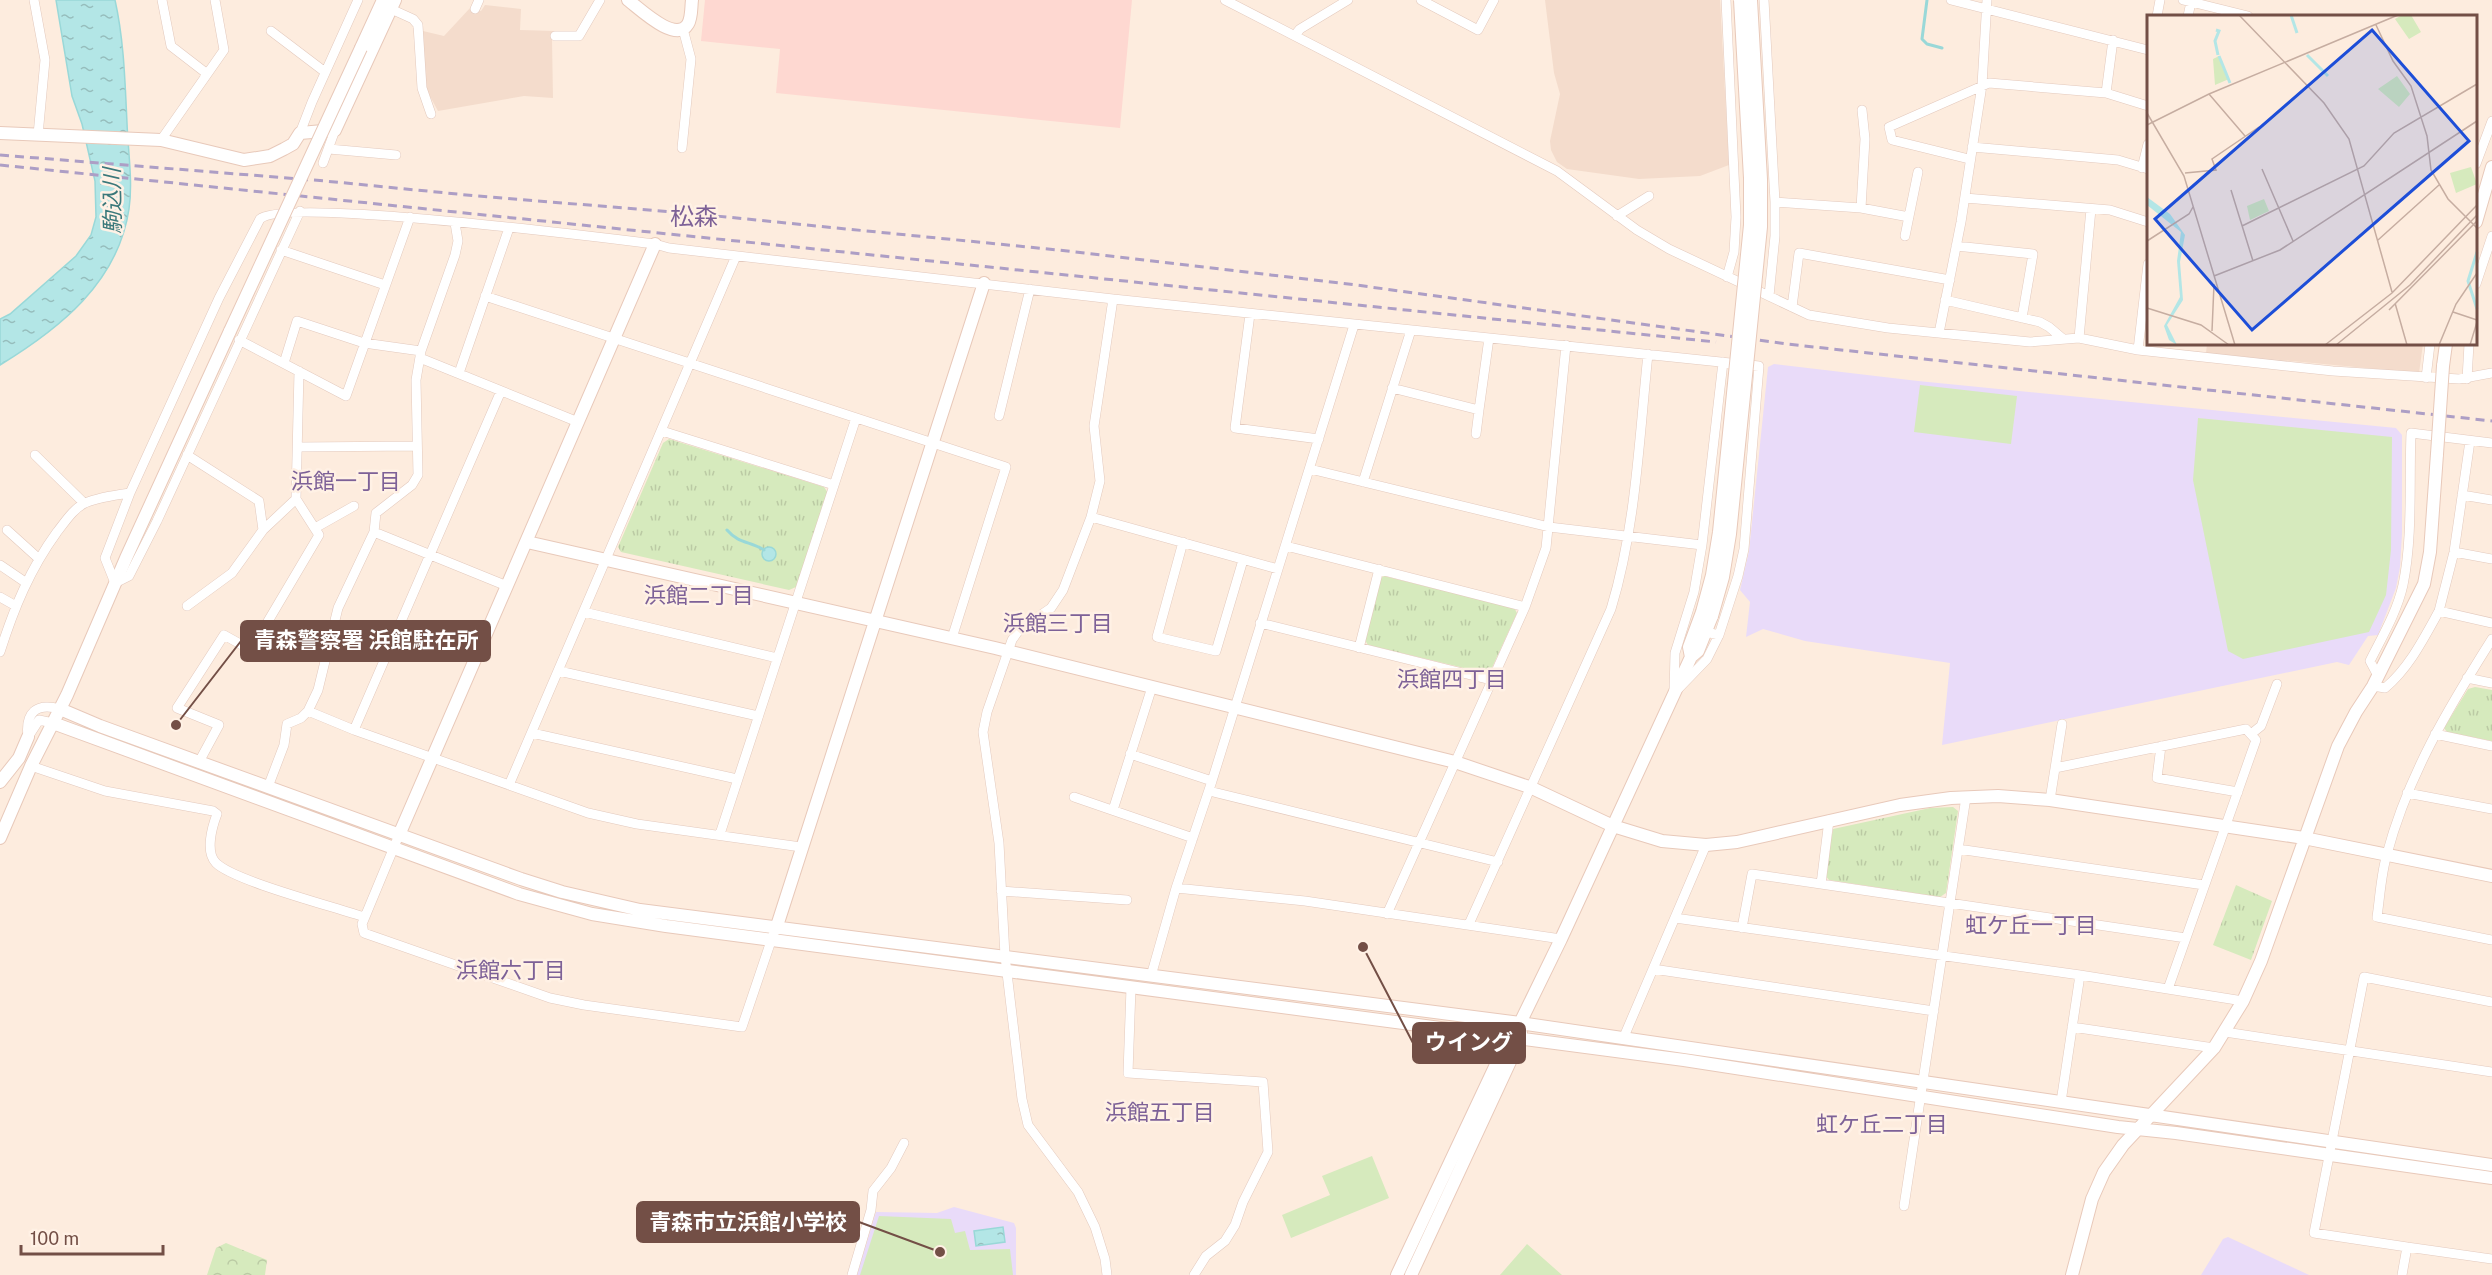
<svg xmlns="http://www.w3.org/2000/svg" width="2492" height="1275" viewBox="0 0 2492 1275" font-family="'Public Sans','Noto Sans JP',sans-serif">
<defs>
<pattern id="forest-crowns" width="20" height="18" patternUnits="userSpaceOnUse" patternTransform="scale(1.5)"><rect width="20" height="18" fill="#d6eabd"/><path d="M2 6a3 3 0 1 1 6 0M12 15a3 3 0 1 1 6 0" fill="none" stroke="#bbcaa4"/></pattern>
<pattern id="park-tufts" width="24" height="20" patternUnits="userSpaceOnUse" patternTransform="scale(1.5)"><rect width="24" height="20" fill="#d6eabd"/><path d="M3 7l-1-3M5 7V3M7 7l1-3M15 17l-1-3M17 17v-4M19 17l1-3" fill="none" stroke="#bbcaa4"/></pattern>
<pattern id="water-ripples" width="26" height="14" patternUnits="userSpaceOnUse" patternTransform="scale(1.5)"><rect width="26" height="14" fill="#b3e6e6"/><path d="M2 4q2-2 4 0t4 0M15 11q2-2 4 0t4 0" fill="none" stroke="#96bdbc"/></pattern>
</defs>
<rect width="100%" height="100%" fill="#fdecde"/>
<path fill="#f4dccc" d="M1545,0h175l9,165 -29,11 -61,3 -72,-10 -10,-7 -6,-12 -1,-9 10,-47 -6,-21z
M485,5l36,4 -1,21 35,1v8l-3,1 1,58 -29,-2 -86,15 -13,-24 -2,-56 21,5 26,-28 11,3z
M2207,344h216l-4,29 -213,-20z"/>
<path fill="#fed8d1" d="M705,0h427l-12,128 -344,-35 4,-44 -79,-8z"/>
<path fill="#e9dbf9" d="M1774,364l144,17 478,47 6,7v99l-2,33 -4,21 -18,47 -10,1 -19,29 -12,-3 -395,83 8,-82 -145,-22 -42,-12 -17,8 4,-35 -10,-12 9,-39 19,-184z
M954,1207l60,16 2,5v47h-159l19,-63 61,1z
M2228,1237l81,38h-108l22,-36z"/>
<path fill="#d6eabd" d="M1920,385l97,11 -6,48 -97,-12z
M2198,418l194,19 -1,113 -5,45 -17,37 -126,27 -15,-8 -35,-171z
M1372,1156l17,42 -98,40 -9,-23 48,-20 -8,-19z
M879,1216l72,3 4,14 10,-2 5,19 40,-1 3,26h-153z
M1527,1244l35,31h-62z"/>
<path fill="url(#forest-crowns)" d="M226,1243l41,17 -2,15h-58l9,-27z"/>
<path fill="url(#park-tufts)" d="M669,439l155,48 4,6 -32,94 -7,3 -168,-38 -3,-5 45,-104z
M1384,576l130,32 3,5 -27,59 -5,1 -117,-28 -3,-5 16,-62z
M2475,687l17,3v51l-45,-9 -3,-4 24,-39z
M1953,807l5,4 -12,82 -6,4 -111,-17 -4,-5 8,-46 97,-21z
M2236,885l36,16 -21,59 -38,-15z"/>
<path fill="url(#water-ripples)" stroke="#99d8d8" stroke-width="1.5" d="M56,0h59c9,40 10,82 12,123 1,28 6,59 2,86 -11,74 -70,120 -129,156v-46l10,-5 66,-58 15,-21 5,-18 -1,-36 -13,-57 -10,-28z
M762 554a7 7 0 1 1 14 0a7 7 0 1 1-14 0Z
M1003,1227l2,15 -29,4 -2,-15z"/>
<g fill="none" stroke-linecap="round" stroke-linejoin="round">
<path stroke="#99d8d8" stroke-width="3" d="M1927,0l-5,39 5,5 15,4
M727,530c12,14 23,11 37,20"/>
<g stroke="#e3c9bd" stroke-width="10">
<path id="street" d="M34,0l11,60 -7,75
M162,0l9,46 35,27
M1225,0l332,171 80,59 32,19 140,66 79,13 142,14 49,-4 59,12 195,21 126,8 33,-6
M1421,0l57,30 16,-30
M1726,0l10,217 -2,35 -7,25
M1764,0l11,202v34l-6,60
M1951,0l197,50
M2183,0l65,16
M391,9l22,10 5,6 4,63 9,26
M475,9l4,-9
M2157,16l3,-16
M2188,16l3,-14
M271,31l54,41
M1295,35l5,-6 48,-29
M555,36h24l21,-36
M2106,93l7,-53
M300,133l12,-31 46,-102
M161,140l63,-90 -9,-50
M1972,147l146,13 30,9
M682,148l9,-89 -8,-30
M329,149l67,6
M1969,159l-77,-19 -3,-13 100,-44 117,10 42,13
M323,163l12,-33
M2476,164l16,-43
M2142,168l6,-24
M1965,198l145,12 38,12
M1775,202l86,6 48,9
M1861,208l4,-69 -3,-29
M300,211l-143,310 -28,55 -14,7 -10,-25 25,-65 89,-195 41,-79c23,-22 344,19 395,25l14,4 444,51 646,67 -15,183 -6,27 -19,59 -13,-3
M1617,216l32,-20
M1905,236l13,-64
M1956,246l77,8 -11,64
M281,250l104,35
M2476,284l16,-48
M485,296l521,171 -54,171
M1945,300l95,22 9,5 13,11
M1792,307l7,-54 151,27
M1250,314l-15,114 84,11
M1939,333l22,-111 21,-137 5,-85
M2079,338l12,-129
M239,340l107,56 64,-179
M2138,350l10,-86
M420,358l158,64
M284,363l13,-42 67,22 57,8
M459,373l50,-145
M2426,378l4,-34
M2467,379l2,-35
M1392,388l87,22 10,-72
M999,416l31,-127
M662,431l172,54
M1476,434l3,-24
M299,447l117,-1
M35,455l49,48
M187,455l72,46 4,29
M1310,469l239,58 153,18 21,-183
M1363,482l48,-152
M2462,495l30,5
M1091,517l187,52
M315,528l39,-22
M7,530l31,28
M374,532l133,54
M1183,542l-26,95 59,14 27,-91
M1286,546l239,61
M2454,552l38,7
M0,565l25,17
M0,597l16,9
M187,606l45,-33 31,-43 33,-31 3,-128
M2439,611l15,-59 16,-111
M584,612l193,46
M1260,623l231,57
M2492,639c-43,68 -84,136 -105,215 -6,20 -7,43 -10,63l115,23
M1359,648l20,-79
M0,652c14,-44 30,-83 57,-120 8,-10 16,-23 28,-29 14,-6 30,-8 45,-10
M559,671l199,45
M2378,676l-8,-15c12,-24 27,-49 33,-76 10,-49 6,-102 8,-152l81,10
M2467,678l25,5
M2373,686l12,2c24,-20 39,-50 54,-77l53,12
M1679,688l28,-29 12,-24
M1674,692l1,-39 19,-61 8,-47
M308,711l46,19 234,83 49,11 164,23
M354,730l147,-339
M532,733l205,46
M2251,734l10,-8 16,-42
M2435,734l57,12
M28,737c-3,-24 8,-35 32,-28
M28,737l11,-17 14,3
M2161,746l-4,32 81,14
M1130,754l82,27
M199,762l20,-37 -42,-17 47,-73 27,15 68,-115 -23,-36
M31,766l74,25 108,20 4,3c-5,13 -12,38 -1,49 18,18 119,44 148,54
M2055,768l191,-39 10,11 -88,249
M509,785l227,-529
M268,787l16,-42 3,-21 14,-6 7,-7 10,-21 20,-82 36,-76 2,-19 36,-28 6,-10 -2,-95 5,-29 34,-96 3,-14 -3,-18
M1209,791l289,71
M2407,793l85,16
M1074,797l119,41
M2050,800l12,-76
M1113,810l39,-123
M1829,820l-8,64 365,54
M720,834l136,-416
M399,835l-37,89 2,9 186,65 34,7 158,22 31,-92
M1958,849l246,36
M1176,888l129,13 256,38
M1001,891l126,9
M1387,914l138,-307 21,-59 20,-203
M1675,918l405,57 163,26
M1469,924l142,-315c25,-82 28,-170 37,-255
M1742,928l10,-54 69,10
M1653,969l281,42
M1151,976l25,-88 36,-107 142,-456
M1131,988l-3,85 135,9 5,70 -25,50 -8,23 -10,16 -19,15 -12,19
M2072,1027l142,21
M2225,1032l267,40
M1623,1039l83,-194
M2061,1102l19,-127
M1904,1206l62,-409
M2407,1247l85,12
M852,1275l19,-65 2,-19 18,-23 13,-25
M1107,1275l-2,-16 -10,-32 -17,-35 -50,-67 -6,-26 -17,-143 -6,-113 -16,-111 4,-20 25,-72 7,-10 32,-22 12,-18 28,-73 9,-36 -6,-55 19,-127
M2402,1275l5,-28 -93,-14 50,-256 128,25"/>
</g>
<g stroke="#e8c9ba" stroke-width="14">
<path id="secondary" d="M628,0c12,9 48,44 60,24 4,-7 3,-17 4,-24
M361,48l22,-48
M0,133l161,7 83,20 26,-4 14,-7 9,-5 7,-11 35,-3 60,-130
M2476,222l16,-55
M2443,366l3,-22
M527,542l468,106 460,114 77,26 81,38 49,15 44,4 31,-3 163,-37 51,-7 47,-2 52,4 254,38 188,38
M1691,657l-2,-10 13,-35
M60,709l40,17 421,153 41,13 78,18 880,113 972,142
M53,723l466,171 73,20 74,12 1018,134 434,67 58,6 316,45
M0,782l19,-24 9,-21
M399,835l256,-591
M0,838l31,-72 36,-71 59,-137 104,-227
M776,929l208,-646
M1397,1275l112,-238 11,-14 41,-84 130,-282 7,-6 14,-35
M1411,1275l110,-237v-5
M2072,1275l20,-76 12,-27 19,-27 91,-97 29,-47 18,-40 77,-215 18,-34 17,-26 51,-102 6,-32 7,-98"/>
</g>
<use href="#street" stroke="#fff" stroke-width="9"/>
<use href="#secondary" stroke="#fff" stroke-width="12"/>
<path stroke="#ad9ec5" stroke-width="3" stroke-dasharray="9 6" stroke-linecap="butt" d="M0,155l325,26 152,15 209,17 372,37 298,35 431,59 705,77
M0,165l1716,177"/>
<g stroke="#e8c9ba" stroke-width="14" stroke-linecap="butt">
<path id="secondary-bridge" d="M230,331l131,-283
M2437,454l6,-88
M1702,612l10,-37 7,-43 31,-307v-47l-10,-178
M1712,616l11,-39 7,-43 31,-307v-48l-10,-179"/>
</g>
<use href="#secondary-bridge" stroke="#fff" stroke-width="12"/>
</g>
<g text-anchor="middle" stroke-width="5" stroke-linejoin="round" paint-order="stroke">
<g font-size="22" font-style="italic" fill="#3a787a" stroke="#fff1e5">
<text transform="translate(112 201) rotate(-91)" y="8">駒込川</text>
</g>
<g font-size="22" fill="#7d6197" stroke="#fff1e5">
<text x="346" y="489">浜館一丁目</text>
<text x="699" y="603">浜館二丁目</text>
<text x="1058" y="631">浜館三丁目</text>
<text x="1452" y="687">浜館四丁目</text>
<text x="2031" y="933">虹ケ丘一丁目</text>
<text x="511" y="978">浜館六丁目</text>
<text x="1160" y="1120">浜館五丁目</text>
<text x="1882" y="1132">虹ケ丘二丁目</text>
</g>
<g font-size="24" fill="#7d6197" stroke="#fff1e5">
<text x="694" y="225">松森</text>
</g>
</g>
<g transform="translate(2147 15)">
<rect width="330" height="330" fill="#fdecde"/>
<path d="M255,0h9l10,17 -12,7 -14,-20zM72,41l10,23 -14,6 -2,-26zM250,61l13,18 -11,13 -21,-18zM324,152l6,17 -21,9 -6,-20z" fill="#d6eabd"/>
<path d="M117,184l5,12 -19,9 -3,-14z" fill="#d6eabd"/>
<path d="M0,182l23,17 15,21 -5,27 3,38 -16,25 10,20 -8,-5 -5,-14 16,-29 -3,-36 4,-29 -34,-27z" fill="#b3e6e6"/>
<path fill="none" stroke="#b3e6e6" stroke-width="3" d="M144,0l6,18M69,15l3,1 -4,10 3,14M160,40l21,21M72,41l11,27M330,237l-9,29 9,28"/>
<path fill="none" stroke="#c6ada1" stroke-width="1.5" d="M92,0l85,88 25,36 43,153M229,10l17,36 18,25 16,50 4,34 17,29 29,29M62,79l36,42M0,98l37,63 51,169M0,110l62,-31 189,-79M115,154l31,72M38,158l31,-3 -4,-11 47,-32M84,175l22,71M95,211l122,-60 30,-33 83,-49M231,225l61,-55M0,226l42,-27 4,-7M67,261l66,-26 197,-129M248,288l12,42M0,293l54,17 28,20M242,295l88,-89M306,297l24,8M65,316l2,-47M178,330l67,-52 85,-88M189,330l74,-60 67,-70M292,330l17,-41 21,-31M323,330l7,-23"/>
<path fill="#1d4ed8" fill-opacity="0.15" stroke="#1d4ed8" stroke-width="3" d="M225,15l97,111 -217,189 -97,-111z"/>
<rect width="330" height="330" fill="none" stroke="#734f46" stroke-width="3"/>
</g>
<path fill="none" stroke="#734f46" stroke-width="2" d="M176 725L241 641M1363 947L1413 1043M940 1252L859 1222"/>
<g fill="#734f46" stroke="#fff1e5" stroke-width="2">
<circle cx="176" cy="725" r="6"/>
<circle cx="1363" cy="947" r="6"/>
<circle cx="940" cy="1252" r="6"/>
</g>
<g fill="#734f46" stroke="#734f46" stroke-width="2">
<rect x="241" y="621" width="249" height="40" rx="6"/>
<rect x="1413" y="1023" width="112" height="40" rx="6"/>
<rect x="637" y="1202" width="222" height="40" rx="6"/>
</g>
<g font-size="22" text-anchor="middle" font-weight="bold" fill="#fff">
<text x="366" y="648">青森警察署 浜館駐在所</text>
<text x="1469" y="1050">ウイング</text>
<text x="748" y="1230">青森市立浜館小学校</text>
</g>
<path d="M21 1245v9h142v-9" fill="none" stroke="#734f46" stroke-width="3"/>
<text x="30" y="1245" font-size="18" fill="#734f46" stroke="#fff1e5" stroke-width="4.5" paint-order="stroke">100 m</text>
</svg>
